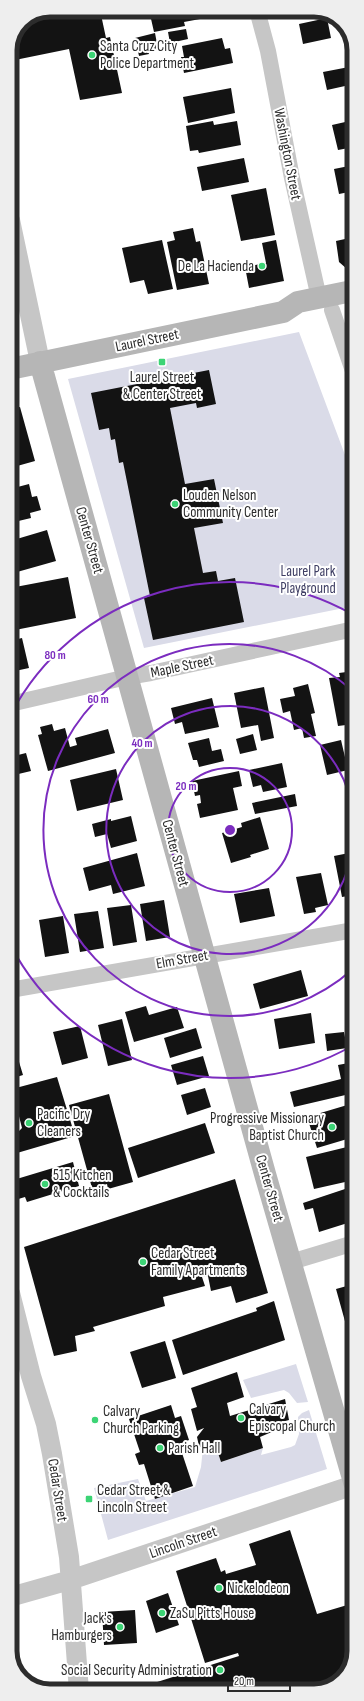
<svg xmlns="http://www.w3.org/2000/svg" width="364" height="1701" viewBox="0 0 364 1701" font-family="'Sofia Sans Condensed',sans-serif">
<rect width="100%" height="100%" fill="#fff"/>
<path fill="#dadbe8" d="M299,332l55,147v127l-210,42 -76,-269z
M296,1364l12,38 -11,1 -8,-10 -5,-3 -33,8 -8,-18z
M309,1410l18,59 -219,71 -14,-52 44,-9 8,22 49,-14 6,-20 2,-19 4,3 10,-1 4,12 42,-14 -2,7 30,-8 4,-2 4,-11 -1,-17 4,-4z"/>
<path fill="#131313" d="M50,10h33l1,3 16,-3 6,28 4,-1 12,56 -42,7 -11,-51 -54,11 -3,-15 10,-23z
M149,10h49l2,9 -16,3 1,4 -31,6z
M327,18l4,20 -28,6 -4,-20z
M338,19l4,3 6,12 -7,1z
M186,29l2,10 -18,4 -2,-11z
M155,33l3,16 -10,2 1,3 -10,2 -4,-18z
M222,38l3,11 5,-1 3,15 -49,10 -3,-16h3l-2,-11z
M354,61v23l-27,6 -4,-18 26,-5 -2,-5z
M231,88l4,25 -47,10 -5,-26z
M354,120v27l-16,3 -6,-25z
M213,121l1,4 23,-4 4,24 -42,8 -1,-3 -8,1 -4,-25z
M244,158l5,24 -47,9 -5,-24z
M354,159v32l-15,3 -5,-25 15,-3 -1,-6z
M266,188l9,47 -34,6 -10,-46z
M193,228l3,14 4,-1 9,43 -32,6 -10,-48 8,-2 -2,-8z
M354,237v30l-7,2 -8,-7 -3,-21z
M162,240l11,49 -25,5 -4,-14 -14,3 -8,-35z
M276,240l8,41 -35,7 -4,-21 21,-4 -4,-20z
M209,370l7,34 -19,4 -1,-5 -26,5 15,76 29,-5 9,44 -29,5 9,45 13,-2 2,10 17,-3 9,44 -91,18 -9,-42 6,-2 -27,-134 -4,1 -4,-24 -4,1 -2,-12 -10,2 -8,-37z
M20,407l15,54 -25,7v-59z
M29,484l3,13 5,-1 4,14 -11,3 1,5 -21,5v-34z
M47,530l9,31 -46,13v-33z
M68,577l8,41 -66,13v-43z
M22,638l7,30 -14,3 1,2 -6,1v-33z
M354,671v53l-16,2 -9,-48 11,-1 -1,-4z
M308,684l7,29 -4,1 5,22 -12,2 -2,-10 -8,2 -4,-19 -7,2 -3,-14 15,-3 -2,-8z
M264,687l10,51 -13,3 -3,-16 -17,3 -7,-35z
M212,698l7,29 -34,7 -3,-12 -7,2 -4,-16z
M52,724l2,7 11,-3 5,19 7,-2 -2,-7 33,-9 7,24 -67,18 -10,-36 4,-1 -2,-7z
M253,734l4,16 -17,4 -4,-15z
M209,738l3,13 9,-2 3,12 -25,6 -2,-7h-4l-5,-17z
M341,740l7,30 -21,5 -7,-30z
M26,753l5,18 -21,5v-19z
M282,763l5,24 -24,5 -2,-7 -8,2 -4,-17z
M116,769l7,31 -46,11 -7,-31z
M239,771l3,15 -9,2 5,22 -38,8 -3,-14 4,-1 -1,-8 -5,1 -3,-15z
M295,794l2,12 -42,8 -3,-11z
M131,816l6,25 -26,7 -4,-14 -12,3 -3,-13 19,-5v2z
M260,817l9,32 -19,6 1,2 -20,6 -9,-30 20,-6 -1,-4z
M354,852v43l-12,2 -8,-41z
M137,853l8,33 -32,8 -2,-9 -22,6 -6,-23z
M321,873l7,32 -13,3 1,4 -12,2 -8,-37z
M10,886l9,32 -9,2z
M269,888l6,28 -35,7 -6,-29z
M164,900l6,37 -24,4 -6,-37z
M131,905l6,37 -24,4 -6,-38z
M98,911l6,37 -24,4 -6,-38z
M63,916l6,37 -24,4 -6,-37z
M301,970l7,26 -48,13 -7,-25z
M146,1006l3,9 28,-8 7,21 -50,14 -9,-30z
M311,1013l4,30 -36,6 -5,-30z
M122,1019l10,41 -24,6 -10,-41z
M80,1026l8,32 -26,7 -9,-33z
M196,1028l6,20 -32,10 -6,-20z
M10,1032l13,43 -13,4z
M344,1032l3,16 -20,3 -2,-17z
M203,1056l6,20 -32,9 -6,-20z
M354,1062v31l-60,14 -4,-15 51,-13 -3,-14z
M57,1077l18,59 -58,17 -4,-16 9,-9 -10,-39z
M205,1088l6,19 -24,8 -6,-20z
M109,1094l24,88 -25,7 -1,-5 -15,4 -23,-83z
M354,1103v34l-37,11 -10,-31z
M205,1123l10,30 -77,25 -10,-30z
M347,1147l7,33 -40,9 -8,-32z
M73,1162l6,24 -52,16 -2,-5 -10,3 -5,-19z
M235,1179l33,114 -32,10 -5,-17 -20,5 -3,-15 -6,1 3,9 -42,11 2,9 -72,21 2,4 -20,5 2,15 -23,5 -30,-109z
M354,1186v35l-35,11 -6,-24 -8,2 -2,-7z
M354,1284v66h-1l-17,-61z
M274,1301l11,39 -102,35 -11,-35 85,-29 -1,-3z
M165,1341l11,37 -34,10 -12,-36z
M237,1372l7,25 -17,6 3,13 55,-17 4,21 -11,3 -4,8 -14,6 3,11 -42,14 -4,-12 -10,1 -8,-5 -2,-9 7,-9 -7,3 -6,-22 6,-2 -6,-19z
M171,1405l4,13 6,-2 8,24 -10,4 14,42 -38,13 -11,-35 -5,1 -4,-11 5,-2 -11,-33z
M290,1530l27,84 37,-11v48l-10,26 -25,14h-163l-2,-8 85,-27 -1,-3 -33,10 -29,-92 40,-13 5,14 4,-2 1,4 30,-9 -7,-21z
M168,1593l11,32 -23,8 -10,-32z
M135,1610l2,33 -33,2 -2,-33z
M153,1684l2,7h-22v-1z"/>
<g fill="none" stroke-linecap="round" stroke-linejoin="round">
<path stroke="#c6c6c6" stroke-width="16" d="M257,10l11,41 24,127 27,120
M332,310l22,64
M10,704l117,-27 24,-4 203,-44
M10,990l344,-60
M291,1262l63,-19"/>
<path stroke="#c6c6c6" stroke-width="20" d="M10,220l30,142
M10,1293l21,83 15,48 6,30 17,103 10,134
M10,1597l60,-17 284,-95"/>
<path stroke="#b6b6b6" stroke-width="22" d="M40,362l225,812 89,308
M10,369l273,-57 15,-10 49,-10 7,1"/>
</g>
<g fill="none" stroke="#7b2cbf" stroke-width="2">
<circle cx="230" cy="830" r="62"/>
<path d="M354 838A124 124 0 1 1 354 822"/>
<path d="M353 969A186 186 0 1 1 353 691"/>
<path d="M352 1046A248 248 0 0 1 11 946M11 714A248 248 0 0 1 352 614"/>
</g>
<g fill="#3cd475" stroke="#fff" stroke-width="1.5">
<circle cx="92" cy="55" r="4"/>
<circle cx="262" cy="266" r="4"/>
<rect x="158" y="358" width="8" height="8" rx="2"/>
<circle cx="175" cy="504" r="4"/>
<circle cx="29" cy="1123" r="4"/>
<circle cx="332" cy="1127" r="4"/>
<circle cx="45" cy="1184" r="4"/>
<circle cx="143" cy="1262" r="4"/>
<circle cx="241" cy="1418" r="4"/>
<circle cx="95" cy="1420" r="4"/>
<circle cx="160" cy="1448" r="4"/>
<rect x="85" y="1495" width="8" height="8" rx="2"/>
<circle cx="219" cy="1588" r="4"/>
<circle cx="162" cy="1613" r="4"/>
<circle cx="120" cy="1627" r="4"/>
<circle cx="220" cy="1670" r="4"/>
</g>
<g text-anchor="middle" stroke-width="4" stroke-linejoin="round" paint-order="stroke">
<g font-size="15" fill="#2c2c2c" stroke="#fff" text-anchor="start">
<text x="100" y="51">Santa Cruz City<tspan x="100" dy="17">Police Department</tspan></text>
<text x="254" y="271" text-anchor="end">De La Hacienda</text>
<text x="162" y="382" text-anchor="middle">Laurel Street<tspan x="162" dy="17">&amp; Center Street</tspan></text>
<text x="183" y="500">Louden Nelson<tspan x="183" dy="17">Community Center</tspan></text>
<text x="37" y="1119">Pacific Dry<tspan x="37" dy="17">Cleaners</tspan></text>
<text x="324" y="1123" text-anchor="end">Progressive Missionary<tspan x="324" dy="17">Baptist Church</tspan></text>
<text x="53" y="1180">515 Kitchen<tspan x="53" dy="17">&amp; Cocktails</tspan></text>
<text x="151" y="1258">Cedar Street<tspan x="151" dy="17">Family Apartments</tspan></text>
<text x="249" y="1414">Calvary<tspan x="249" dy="17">Episcopal Church</tspan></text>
<text x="103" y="1416">Calvary<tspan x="103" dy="17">Church Parking</tspan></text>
<text x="168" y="1453">Parish Hall</text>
<text x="97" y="1495">Cedar Street &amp;<tspan x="97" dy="17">Lincoln Street</tspan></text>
<text x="227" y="1593">Nickelodeon</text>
<text x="170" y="1618">ZaSu Pitts House</text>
<text x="112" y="1623" text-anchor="end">Jack's<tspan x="112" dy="17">Hamburgers</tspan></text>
<text x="212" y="1675" text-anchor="end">Social Security Administration</text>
</g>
<g font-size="15" fill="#2c2c2c" stroke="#fff">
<text transform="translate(288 154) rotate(79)" y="5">Washington Street</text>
<text transform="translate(147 340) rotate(-12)" y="5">Laurel Street</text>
<text transform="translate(90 540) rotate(74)" y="5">Center Street</text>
<text transform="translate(182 666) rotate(-12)" y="5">Maple Street</text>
<text transform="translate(176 853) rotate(75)" y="5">Center Street</text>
<text transform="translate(182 959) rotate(-10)" y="5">Elm Street</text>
<text transform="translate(270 1188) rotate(74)" y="5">Center Street</text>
<text transform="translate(58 1490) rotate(81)" y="5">Cedar Street</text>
<text transform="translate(183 1542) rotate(-19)" y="5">Lincoln Street</text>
</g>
<g font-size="15" fill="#3e3e63" stroke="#fff">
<text x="308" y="576">Laurel Park<tspan x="308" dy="17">Playground</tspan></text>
</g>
</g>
<path d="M0 0H364V1701H0ZM50 17H314A33 33 0 0 1 347 50V1651A33 33 0 0 1 314 1684H50A33 33 0 0 1 17 1651V50A33 33 0 0 1 50 17Z" fill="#eee" fill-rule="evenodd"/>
<path fill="none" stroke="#2c2c2c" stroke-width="5" d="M50 17H314A33 33 0 0 1 347 50V1651A33 33 0 0 1 314 1684H50A33 33 0 0 1 17 1651V50A33 33 0 0 1 50 17Z"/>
<circle cx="230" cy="830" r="6" fill="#7b2cbf" stroke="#fff" stroke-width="2"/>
<g font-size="12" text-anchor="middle" font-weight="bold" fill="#7b2cbf" stroke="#fff" stroke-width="4" stroke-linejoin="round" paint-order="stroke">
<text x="55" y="659">80 m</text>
<text x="98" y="703">60 m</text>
<text x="142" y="747">40 m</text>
<text x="186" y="790">20 m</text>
</g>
<path d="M228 1685v6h62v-6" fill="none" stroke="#2c2c2c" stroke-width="2"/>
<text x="234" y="1685" font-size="12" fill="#2c2c2c" stroke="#ffffff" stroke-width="3" paint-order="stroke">20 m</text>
</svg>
